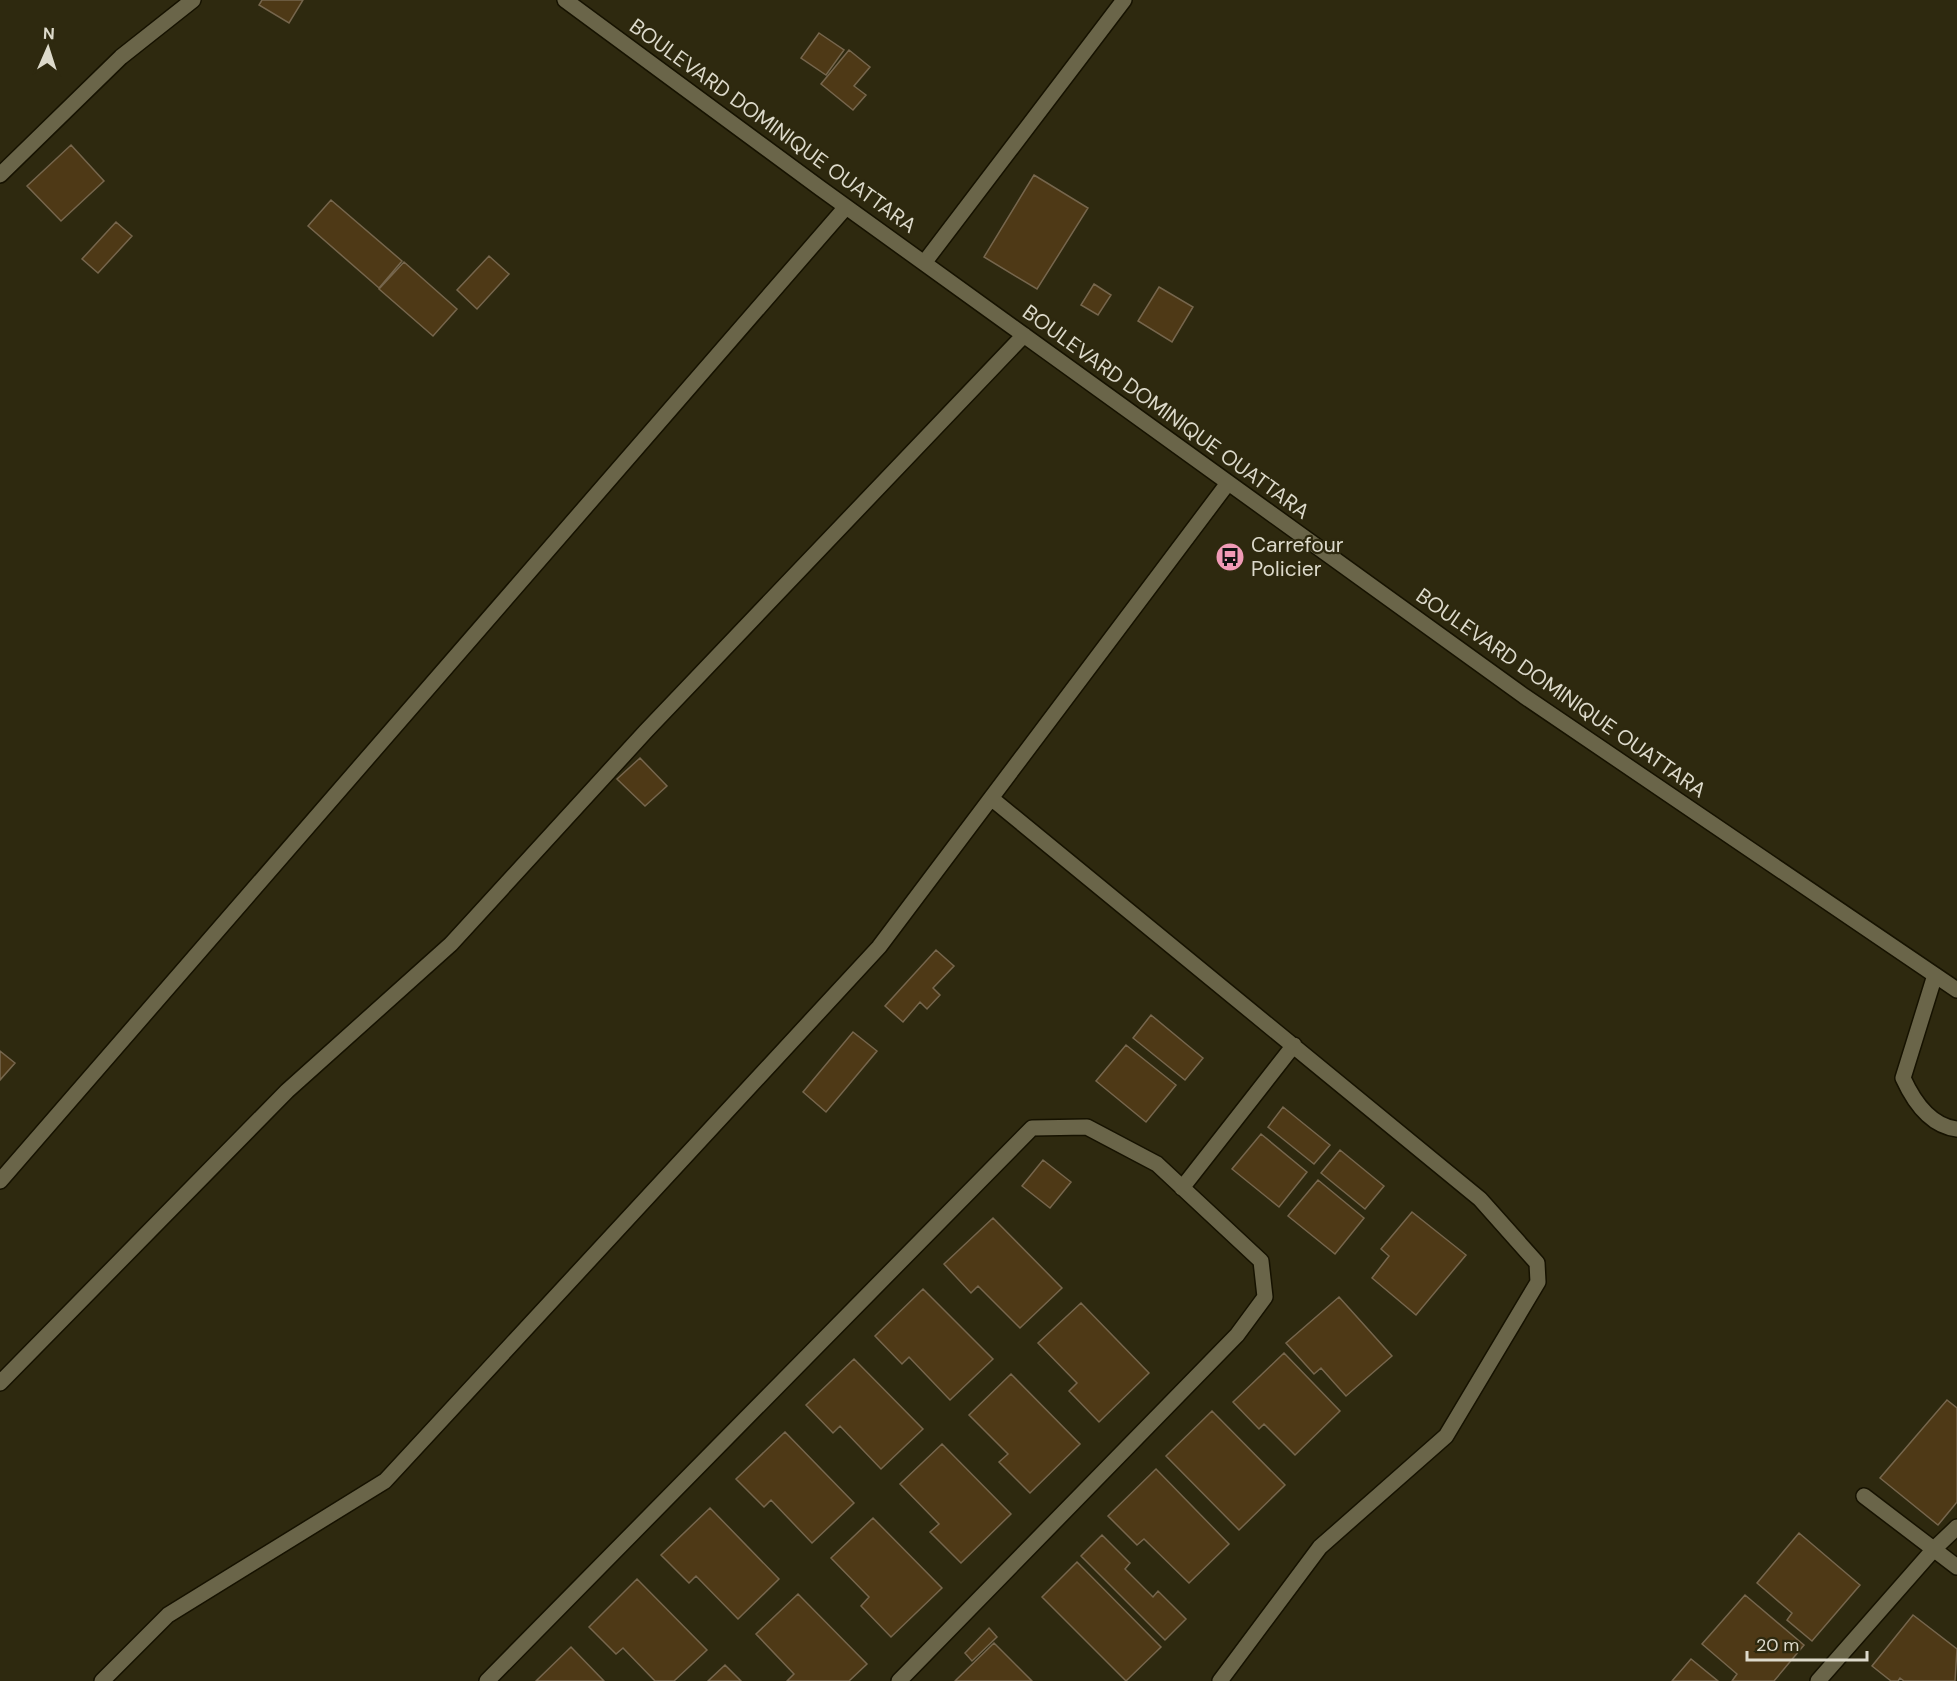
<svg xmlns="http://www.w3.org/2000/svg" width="1957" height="1681" viewBox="0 0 1957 1681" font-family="'DM Sans',sans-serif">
<rect width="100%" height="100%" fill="#2e290f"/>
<path fill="#4e3916" stroke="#76664d" stroke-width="1.5" d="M262,0h41l-14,23 -30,-18z
M819,33l25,17 -18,25 -25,-17z
M849,50l21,17 -16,19 12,9 -13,15 -32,-26z
M71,145l33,36 -43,40 -34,-35z
M1034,175l54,33 -51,81 -53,-32z
M331,200l71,61 -23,27 -71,-62z
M116,222l16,14 -34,37 -16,-14z
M489,256l20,18 -32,35 -20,-19z
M404,262l53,47 -24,27 -54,-47z
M1094,284l17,11 -13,20 -17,-10z
M1159,287l34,20 -21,35 -34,-21z
M640,758l27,28 -22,20 -28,-27z
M936,950l18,16 -21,22 7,7 -13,14 -7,-7 -17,20 -18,-16z
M1151,1015l52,43 -18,22 -52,-42z
M853,1032l24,19 -51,61 -23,-20z
M1126,1045l50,40 -30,37 -50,-41z
M0,1051l15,12 -15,17z
M1283,1107l47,38 -16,19 -46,-37z
M1261,1134l46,38 -28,35 -47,-38z
M1340,1150l44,36 -19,23 -44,-36z
M1043,1160l28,22 -21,26 -28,-22z
M1318,1180l46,38 -29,36 -47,-38z
M1412,1212l54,43 -50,60 -44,-37 17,-22 -8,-7z
M993,1218l69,70 -42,40 -42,-42 -7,7 -27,-29z
M923,1289l70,70 -43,41 -41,-43 -7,7 -27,-28z
M1339,1297l53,59 -46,40 -25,-28 -7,6 -28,-31z
M1081,1303l68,70 -50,49 -30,-31 8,-8 -39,-40z
M1284,1353l56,58 -45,44 -31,-31 -5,5 -26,-27z
M854,1359l69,70 -42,40 -41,-43 -7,7 -27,-28z
M1011,1374l69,70 -50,49 -31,-31 9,-8 -39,-39z
M1947,1400l10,8v94l-19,23 -58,-47z
M1212,1411l73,74 -46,45 -73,-74z
M785,1432l69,71 -42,40 -41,-43 -7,7 -28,-28z
M942,1444l69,70 -50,49 -31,-31 9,-8 -39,-40z
M1156,1469l73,75 -40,39 -45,-44 -7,6 -29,-29z
M710,1508l69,71 -41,40 -42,-43 -7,7 -28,-28z
M873,1518l69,70 -51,49 -30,-31 8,-9 -38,-39z
M1799,1533l61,52 -48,56 -25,-21 5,-7 -35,-30z
M1102,1535l28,28 -5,6 28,28 5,-6 28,28 -21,21 -84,-84z
M1077,1562l84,85 -35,34 -84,-84z
M637,1579l70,71 -33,31h-19l-32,-33 -7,6 -27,-27z
M798,1594l69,70 -18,17h-62l7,-7 -38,-40z
M1745,1595l59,50 -30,36h-42l5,-7 -35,-30z
M1913,1615l44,34 -2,32h-51l-4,-3 -2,3h-7l-19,-15z
M989,1628l8,9 -25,24 -7,-8z
M994,1643l38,38h-77z
M571,1647l33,34h-68z
M1691,1659l27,22h-46z
M725,1665l16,16h-33z"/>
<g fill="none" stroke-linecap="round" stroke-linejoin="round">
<g stroke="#161200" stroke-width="18">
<path id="minor" d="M565,0l255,188 704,508 433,294
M0,175l121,-118 72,-57
M924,263l200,-263
M991,798l489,401 57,64 1,19 -92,154 -126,111 -100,134
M1935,975l-32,103c10,22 27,48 54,51
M0,1181l846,-974
M1182,1188l112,-143
M0,1383l287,-292 164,-147 195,-213 378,-396
M1864,1496l93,71
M102,1681l66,-66 217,-134 494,-534 349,-464
M487,1681l545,-553 55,-1 70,37 104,97 4,36 -28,38 -338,346
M1818,1681l116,-132 23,-22"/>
</g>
<use href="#minor" stroke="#6a6549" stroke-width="15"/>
</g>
<defs>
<g id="bus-disc" transform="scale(1.5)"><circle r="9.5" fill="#f09ab6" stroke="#2e290f"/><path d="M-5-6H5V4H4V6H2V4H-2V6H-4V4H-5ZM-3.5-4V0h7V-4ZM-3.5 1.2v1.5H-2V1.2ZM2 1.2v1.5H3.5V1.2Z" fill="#111"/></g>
</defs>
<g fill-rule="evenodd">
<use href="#bus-disc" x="1230" y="557"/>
</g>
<g text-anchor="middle" stroke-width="4.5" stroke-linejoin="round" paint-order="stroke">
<g font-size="21" fill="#dddacb" stroke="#2e290f">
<text transform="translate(773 126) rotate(36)" y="7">BOULEVARD DOMINIQUE OUATTARA</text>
<text transform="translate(1166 412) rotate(36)" y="7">BOULEVARD DOMINIQUE OUATTARA</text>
<text transform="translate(1561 693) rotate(35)" y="7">BOULEVARD DOMINIQUE OUATTARA</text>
</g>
<g font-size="21" fill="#dddacb" stroke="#2e290f" text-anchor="start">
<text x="1251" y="552">Carrefour<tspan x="1251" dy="24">Policier</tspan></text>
</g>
</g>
<g transform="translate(48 48) rotate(3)" stroke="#2e290f" stroke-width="4.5" paint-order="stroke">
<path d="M0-4.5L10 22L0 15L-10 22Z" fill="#dddacb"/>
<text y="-9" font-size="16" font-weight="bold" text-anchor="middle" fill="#dddacb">N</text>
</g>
<path d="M1747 1651v9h120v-9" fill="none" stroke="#dddacb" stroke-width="3"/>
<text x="1756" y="1651" font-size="18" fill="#dddacb" stroke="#2e290f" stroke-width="4.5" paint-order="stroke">20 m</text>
</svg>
